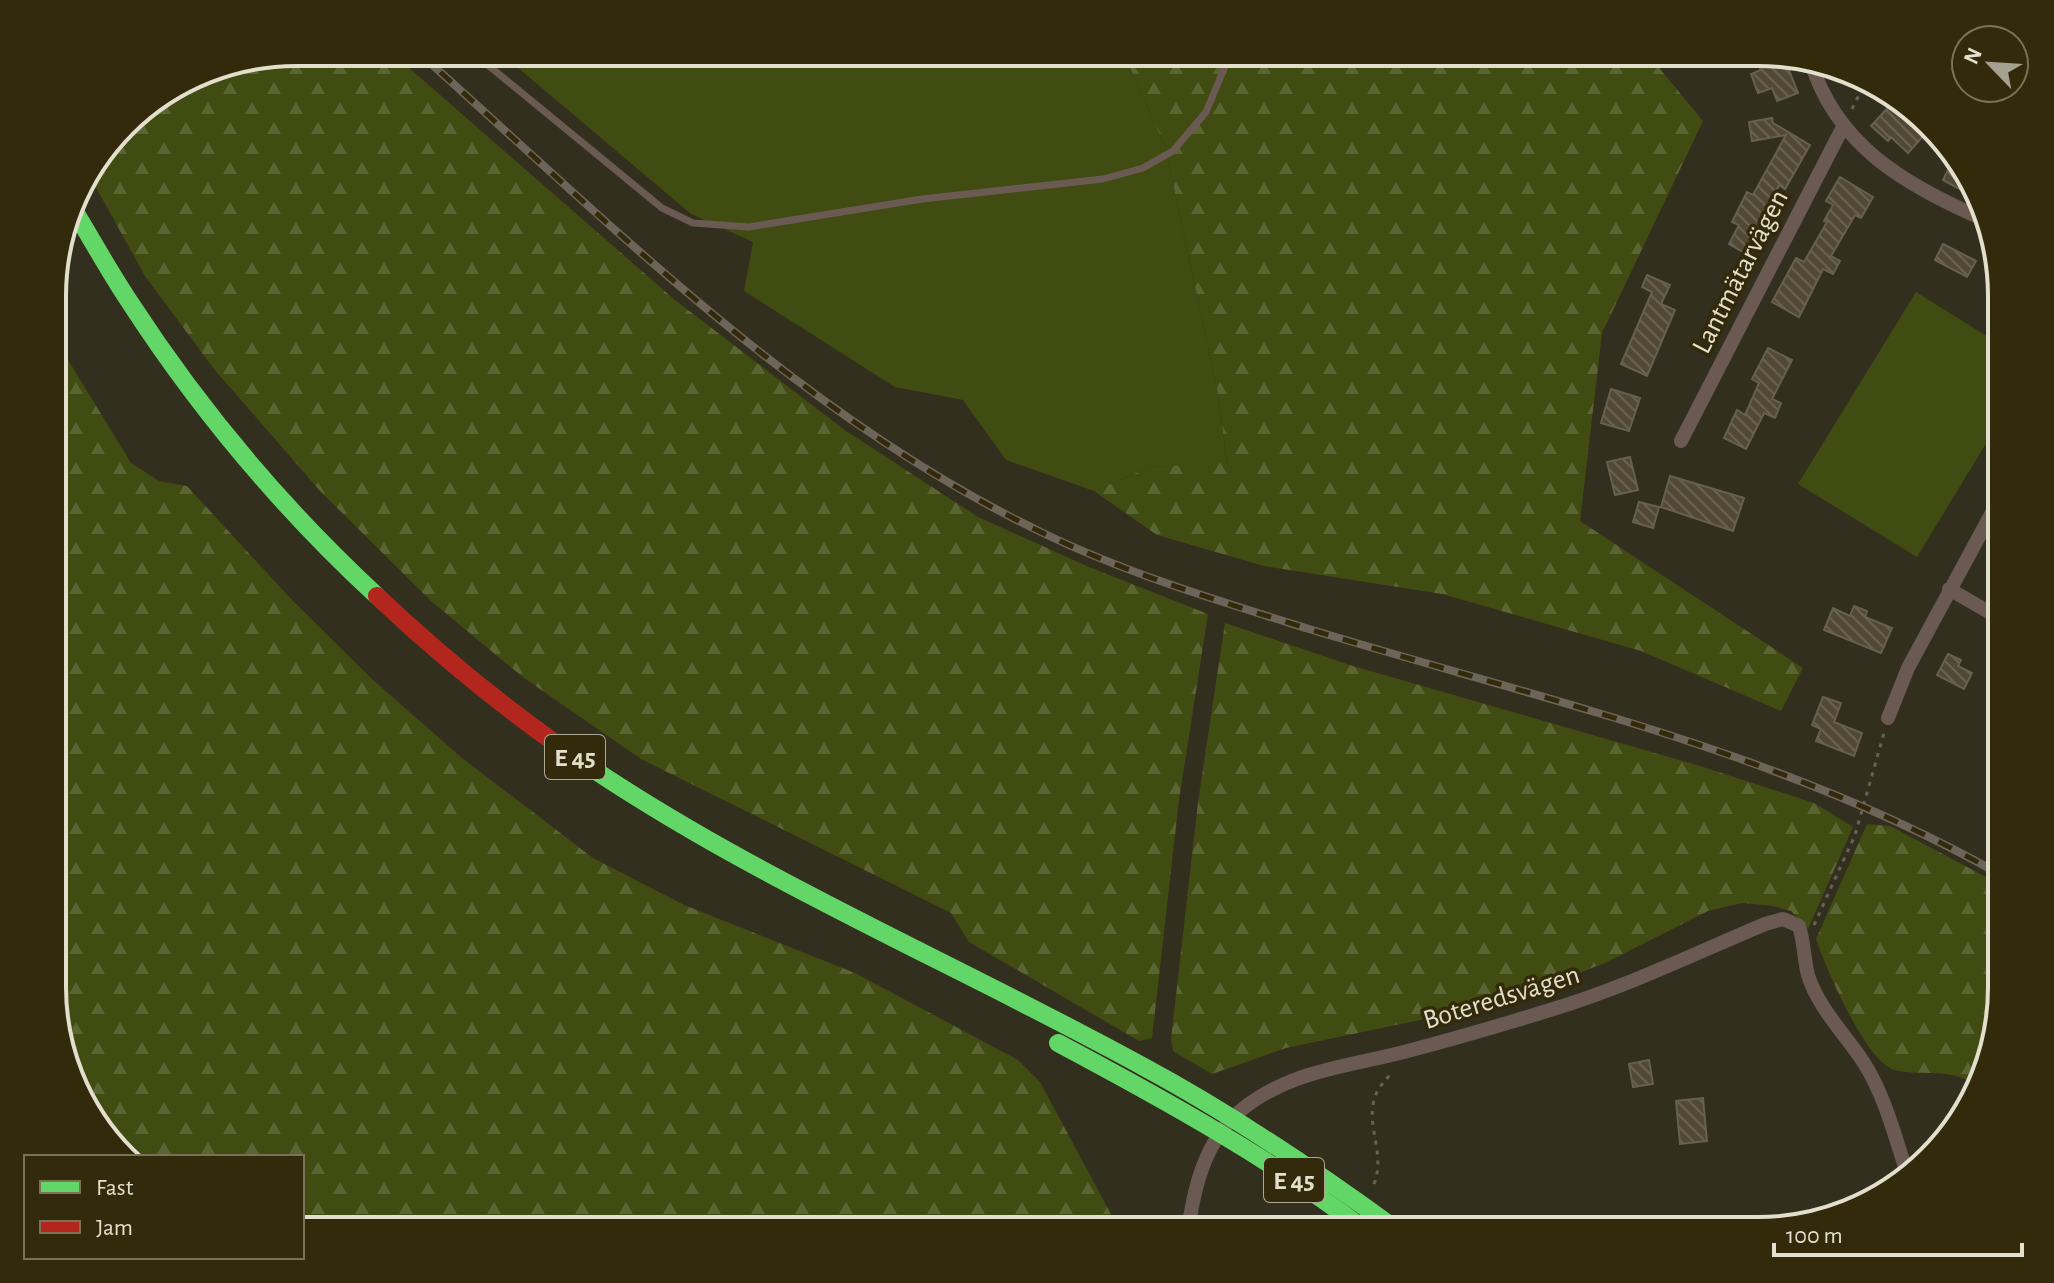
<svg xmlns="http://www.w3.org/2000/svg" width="2054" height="1283" viewBox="0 0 2054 1283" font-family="'Alegreya Sans',sans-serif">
<defs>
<pattern id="forest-firs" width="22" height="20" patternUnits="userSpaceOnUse" patternTransform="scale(2)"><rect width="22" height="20" fill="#404c12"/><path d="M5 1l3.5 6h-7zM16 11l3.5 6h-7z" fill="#5b6533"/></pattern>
<pattern id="building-back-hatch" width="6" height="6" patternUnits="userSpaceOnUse" patternTransform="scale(2)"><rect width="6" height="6" fill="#514835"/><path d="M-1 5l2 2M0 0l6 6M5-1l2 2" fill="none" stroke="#6a6251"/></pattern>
</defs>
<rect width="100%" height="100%" fill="#332f1e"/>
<path fill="#404c12" d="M508,52h615l42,94 52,243 10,75 -77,3 -56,24 -88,-31 -43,-60 -68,-13 -151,-96 9,-49 -62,-28 -181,-153z
M1916,292l85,53v74l-84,138 -119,-73z"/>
<path fill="url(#forest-firs)" d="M296,52h95l284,248 171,131 132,86 111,50 119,47 -29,186 -27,238 -13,3 -170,-99 -18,-29 -310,-154 -117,-81 -93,-77 -111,-110 -106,-122 -69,-93 -57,-103 47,-60 68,-43z
M1123,52h523l57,69 -101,212 -22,188 223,147 -22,43 -140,-60 -199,-57 -178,-28 -107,-31 -63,-44 56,-24 77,-4 -10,-74 -52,-243z
M54,337l77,126 28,18 28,5 105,114 81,80 89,78 131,100 91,47 171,68 163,87 22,22 80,149h-818v-74h-172l-45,-48 -31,-91z
M1225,623l128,43 347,100 114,37 39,24 -45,102 -17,-18 -18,-5 -31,-3 -34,8 -101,51 -101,40 -220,46 -74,26 -39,-23 -2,-12 27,-237z
M1867,824l23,2 111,59v117l-27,81c-7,-3 -15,-7 -23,-8 -18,-4 -38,0 -56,-5 -29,-7 -69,-102 -79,-131z"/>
<path fill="url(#building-back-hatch)" stroke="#666053" stroke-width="2" d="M1750,52l30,3 5,5 13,33 -21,8 -5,-13 -14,5 -7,-19 10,-4z
M1895,100l16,14 -4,4 18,16 -17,19 -17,-16 -3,4 -17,-15z
M1772,118l1,5 37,22 -25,44 -6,-4 -28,56 6,4 -7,11 -21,-12 10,-19 -7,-3 15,-30 6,3 33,-60 -34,6 -3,-19z
M1954,157l15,17 5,16 -8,-4 -3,5 -20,-11z
M1840,177l33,20 -12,21 -6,-3 -24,41 9,5 -7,13 -10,-5 -24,48 -27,-15 24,-44 8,4 23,-40 -3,-1 9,-16 -7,-4z
M1943,244l33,17 -9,16 -32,-17z
M1647,275l23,10 -9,19 14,6 -28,66 -26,-12 31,-72 -10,-5z
M1768,348l24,12 -20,39 9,4 -6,15 -11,-5 -18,36 -22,-11 13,-28 8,5 14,-32 -7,-4z
M1611,389l29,9 -11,33 -28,-8z
M1630,457l8,33 -23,5 -8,-33z
M1670,476l74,22 -11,33 -72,-24z
M1639,502l20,5 -6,21 -20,-6z
M1854,606l13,5 -2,6 27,11 -11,25 -57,-23 9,-22 17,8z
M1948,654l13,6 -3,6 14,7 -8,16 -27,-14z
M1823,697l18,6 -7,19 28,11 -8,23 -38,-15 5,-12 -9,-4z
M1649,1060l4,24 -20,3 -4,-23z
M1703,1098l4,43 -27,3 -4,-43z"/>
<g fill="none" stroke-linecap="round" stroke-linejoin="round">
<path stroke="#6b6058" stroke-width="3" stroke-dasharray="4 6" stroke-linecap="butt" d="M1852,109l14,-28
M1814,925l41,-90 29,-102
M1374,1184c12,-31 -9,-59 1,-87 3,-10 11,-17 18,-26"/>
<path stroke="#6a5a52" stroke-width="7" d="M472,52l190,156 31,15 56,4 173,-28 181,-20 40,-11 30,-17 33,-39 25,-60
M1188,1229l16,2"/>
<path stroke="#6a5a52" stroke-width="14" d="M1810,59c25,86 95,126 173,160
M1681,441l163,-316
M1949,589l52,30
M1888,718l20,-50 93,-172
M1188,1231c6,-44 17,-90 52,-120 48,-40 106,-44 164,-59 49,-13 98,-27 146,-42 74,-22 144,-56 215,-86l18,-5 16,7c5,16 5,33 9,49 10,33 38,60 56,88 21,33 31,74 43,110"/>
<path stroke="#63d668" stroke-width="18" d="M72,207c19,31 37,64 57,94 70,108 154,208 248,295
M555,743c183,130 393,216 589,324 89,48 172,104 254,164
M1058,1043c107,57 212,115 308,188"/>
<path stroke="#b3261e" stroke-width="18" d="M377,596c56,53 115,102 178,147"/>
<g stroke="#6e655a" stroke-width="8">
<path id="rail" d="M418,52c196,175 385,366 625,481 85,41 176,68 266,96 234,71 478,124 692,246"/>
</g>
<use href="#rail" stroke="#322a0a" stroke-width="5" stroke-dasharray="15" stroke-linecap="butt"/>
</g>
<g text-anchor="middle" stroke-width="7" stroke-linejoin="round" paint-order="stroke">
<g fill="#322a0a" stroke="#aea992" stroke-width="2">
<rect x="545" y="735" width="60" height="44" rx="6"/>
<rect x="1264" y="1158" width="60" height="44" rx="6"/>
</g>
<g font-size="26" font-weight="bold" fill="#e3dfcd">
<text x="575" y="766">E 45</text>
<text x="1294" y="1189">E 45</text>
</g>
<g font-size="28" fill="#e3dfcd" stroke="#322a0a">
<text transform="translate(1739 271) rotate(-63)" y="10">Lantmätarvägen</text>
<text transform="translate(1501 996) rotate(-17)" y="10">Boteredsvägen</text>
</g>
</g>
<path d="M0 0H2054V1283H0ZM296 66H1758A230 230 0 0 1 1988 296V987A230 230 0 0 1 1758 1217H296A230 230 0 0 1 66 987V296A230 230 0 0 1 296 66Z" fill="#322a0a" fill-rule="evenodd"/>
<path fill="none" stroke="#e3dfcd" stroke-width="4" d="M296 66H1758A230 230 0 0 1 1988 296V987A230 230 0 0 1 1758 1217H296A230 230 0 0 1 66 987V296A230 230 0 0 1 296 66Z"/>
<rect x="24" y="1155" width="280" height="104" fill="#322a0a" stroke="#797258" stroke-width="2"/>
<rect x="40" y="1181" width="40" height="12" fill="#63d668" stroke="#797258" stroke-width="2"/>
<text x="96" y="1195" font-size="24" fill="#e3dfcd">Fast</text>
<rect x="40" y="1221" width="40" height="12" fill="#b3261e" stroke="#797258" stroke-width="2"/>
<text x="96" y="1235" font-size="24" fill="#e3dfcd">Jam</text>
<g transform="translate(1990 64) rotate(295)"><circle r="38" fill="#322a0a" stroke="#797258" stroke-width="2"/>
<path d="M0-6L14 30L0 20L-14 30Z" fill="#a5a190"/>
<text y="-12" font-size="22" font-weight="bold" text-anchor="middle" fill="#e3dfcd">N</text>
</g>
<path d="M1774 1243v12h248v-12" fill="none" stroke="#e3dfcd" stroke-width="4"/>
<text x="1786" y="1243" font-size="24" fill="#e3dfcd" stroke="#322a0a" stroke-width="6" paint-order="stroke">100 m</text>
</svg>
